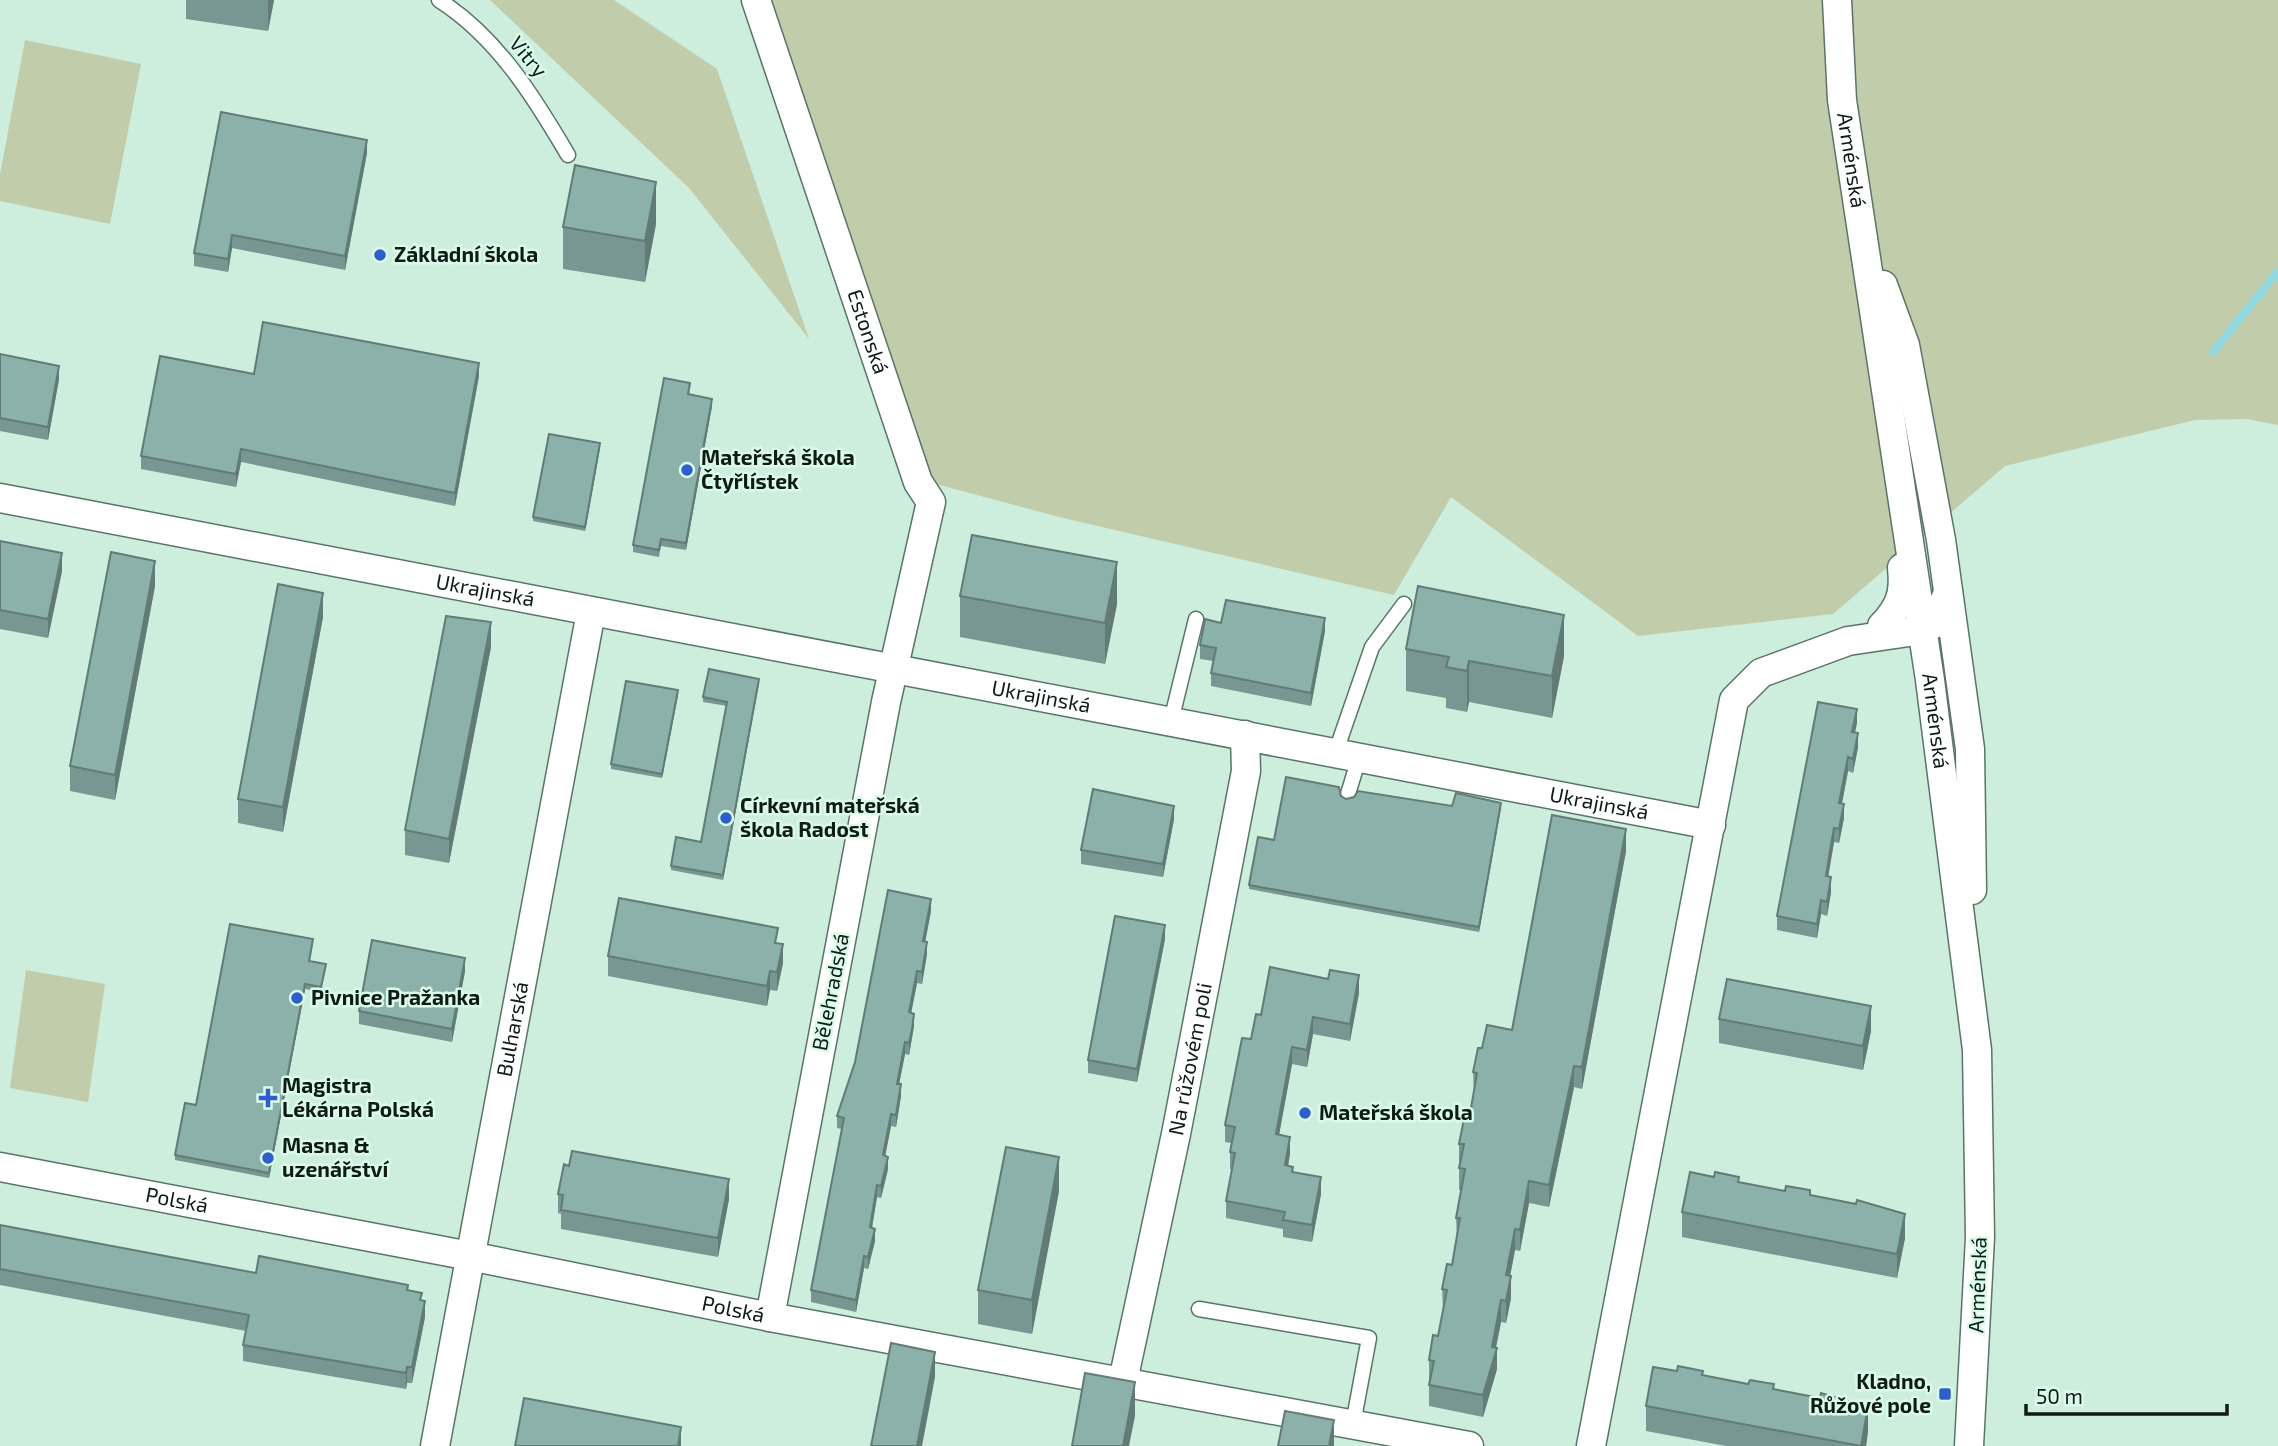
<svg xmlns="http://www.w3.org/2000/svg" width="2278" height="1446" viewBox="0 0 2278 1446" font-family="'Exo 2',sans-serif">
<rect width="100%" height="100%" fill="#cdeedd"/>
<path fill="#c0ccaa" d="M490,0h124l103,69 92,270 -120,-151z
M765,0h1513v425l-31,-6 -52,1 -190,46 -172,148 -195,22 -187,-139 -57,98 -335,-78 -134,-36z
M25,40l116,24 -31,160 -110,-23v-26z
M26,970l79,14 -17,118 -78,-14z"/>
<g fill="none" stroke-linecap="round" stroke-linejoin="round">
<path stroke="#8fd9e0" stroke-width="8" d="M2213,352l65,-81"/>
<g stroke="#587567" stroke-width="17">
<path id="service" d="M439,0c58,37 95,97 129,155
M1171,721l25,-102
M1335,754l37,-107 32,-43
M1348,794l11,-36
M1199,1309l170,29 -16,86"/>
</g>
<g stroke="#587567" stroke-width="31">
<g id="minor">
<path id="s1" d="M756,0l162,482 13,20 -45,200 -116,615"/>
<path id="s2" d="M1837,0l5,100 88,580 47,370 3,187 -11,209"/>
<path d="M1883,285l22,60 36,195 29,209 2,141"/>
<path id="s3" d="M0,498l1711,327"/>
<path d="M1882,626c18,-19 23,-33 20,-58"/>
<path id="s4" d="M0,1167l470,89 300,61 699,129"/>
<path id="s5" d="M1123,1381l53,-247 70,-363 -1,-36"/>
<path id="s6" d="M435,1446l156,-834"/>
<path d="M1591,1446l143,-746 27,-27 87,-32 61,-9 25,-8 14,-31"/>
</g>
</g>
<use href="#service" stroke="#fff" stroke-width="14"/>
<use href="#minor" stroke="#fff" stroke-width="28"/>
</g>
<path fill="#789792" d="M186,0h88l-6,31 -82,-12z
M367,153l-22,117 -113,-22 -4,24 -34,-6v-13z
M656,224l-11,58 -82,-13v-42z
M0,354l59,25 -11,61 -48,-9z
M254,374l225,2 -24,130 -214,-44 -5,25 -95,-18v-13z
M690,390l-1,5 23,11 -26,144 -25,-4 -2,11 -26,-5v-7z
M600,448l-15,83 -52,-10v-4z
M0,541l62,30 -14,67 -48,-9z
M155,586l-40,214 -45,-9v-25z
M960,596l157,8 -12,60 -145,-27z
M323,617l-40,215 -45,-9v-24z
M1221,623l104,8 -14,75 -100,-20v-13l2,-12 -13,-2v-14z
M491,647l-42,216 -44,-8v-25z
M1406,649l158,7 -12,62 -83,-16 -2,10 -21,-4v-10l-40,-7z
M759,683l-36,197 -52,-10v-4l30,-24 26,-136 -24,-4v-5z
M678,695l-16,83 -51,-9v-5z
M1857,723l-2,9 3,15 -5,26 -5,-2 -6,33 2,14 -5,25 -5,-1 -4,23 -2,12 3,15 -4,24 -6,-2 -4,24 -40,-8v-14z
M1341,796l5,3 106,7 49,1 -22,125 -230,-43v-4l25,-45z
M1174,819l-11,58 -82,-13v-14z
M1626,851l-44,238 -8,-2 -25,120 -20,-4 -9,48 -5,-1 -5,26 1,22 -5,25 -5,-1 -5,26 1,21 -14,48 -54,-11v-46l9,-24 5,-26 -1,-21 10,-24 5,-26 -1,-21 5,-28h-2v-46l10,-24 5,-26 -1,-22 9,-24 30,-18z
M931,911l-6,31 2,12 -5,30 -5,-1 -6,30 3,13 -5,29 -4,-1 -6,30 2,12 -5,31 -5,-1 -6,30 3,13 -7,29 -4,-1 -5,31 3,13 -7,28 -4,-1 -8,44 -45,-10v-12l31,-161 -5,-1v-12z
M1165,939l-28,143 -49,-9v-13z
M778,943l5,20 -6,28 -7,-1 -3,16 -159,-30v-20z
M313,944l-3,17 16,7 -5,24 -16,-3 -36,189 -94,-18v-5l21,-50z
M465,971l-13,71 -93,-18v-13z
M1359,993l-9,48 -37,-7 -6,33 -15,-3 -13,71 11,19 -2,12 5,6 28,22 -9,48 -29,-5v-8l-57,-11v-17l6,-31 -2,-1v-17l1,-9 -6,-1v-17l26,-86 10,-24z
M1719,1019l152,12 -8,39 -144,-27z
M569,1166l160,33 -11,58 -157,-28v-15l-3,-1v-19z
M1739,1182l71,14 95,42 -8,40 -215,-41v-25z
M1059,1191l-27,143 -54,-10v-34z
M0,1225l256,48 152,17 14,11 3,16 -13,66h-5l-1,6 -163,-28v-16l3,-14 -246,-46z
M1703,1376l71,13 94,42 -2,15h-140l-80,-15v-25z"/>
<path fill="#627b77" d="M268,0h6l-6,31z
M367,140v13l-22,117v-14z
M656,182v42l-11,58v-41z
M232,235v13l-4,24v-13z
M479,363v13l-24,130v-13z
M59,366v13l-11,61v-13z
M712,399v7l-26,144v-7z
M600,443v5l-15,83v-4z
M241,449v13l-5,25v-13z
M62,553v18l-14,67v-19z
M155,561v25l-40,214v-25z
M1117,562v42l-12,60v-41z
M323,593v24l-40,215v-25z
M1564,615v41l-12,62v-42z
M1325,618v13l-14,75v-13z
M491,622v25l-42,216v-24z
M1469,661v41l-2,10v-41z
M759,679v4l-36,197v-5z
M678,690v5l-16,83v-4z
M1857,709v14l-5,23v-14z
M1858,733v14l-5,26v-14z
M1848,757v14l-9,47v-15z
M1501,803v4l-22,125v-5z
M1844,804v14l-5,25v-14z
M1174,806v13l-11,58v-13z
M1834,828v14l-8,48v-14z
M1626,829v22l-44,238v-22z
M1831,877v15l-4,24v-14z
M931,899v12l-8,42v-12z
M1821,900v14l-4,24v-14z
M1165,925v14l-28,143v-13z
M927,942v12l-5,30v-12z
M783,944v19l-6,28v-19z
M465,958v13l-13,71v-13z
M770,971v19l-3,16v-20z
M917,971v12l-8,41v-12z
M1359,975v18l-9,48v-17z
M305,984v5l-36,189v-5z
M1871,1006v25l-8,39v-24z
M914,1014v12l-5,29v-12z
M1313,1017v17l-6,33v-17z
M905,1042v12l-8,41v-11z
M1292,1047v17l-16,87v-17z
M1574,1066v21l-25,120v-22z
M901,1084v12l-5,31v-12z
M891,1114v12l-8,41v-12z
M1290,1137v17l-5,28v-17z
M888,1157v12l-7,29v-12z
M1059,1157v34l-27,143v-34z
M1321,1177v17l-9,48v-17z
M729,1179v20l-11,58v-19z
M1529,1181v22l-9,48v-21z
M877,1185v12l-7,42v-12z
M1905,1214v24l-8,40v-24z
M875,1229v12l-7,28v-12z
M1515,1229v21l-9,47v-22z
M864,1256v12l-8,44v-12z
M1511,1276v22l-5,25v-22z
M1501,1300v22l-7,34 3,-8v21l-14,48v-22z
M425,1301v16l-13,66v-16z
M935,1352v25l-13,69h-5z
M407,1367v16l-1,6v-16z
M1135,1382v34l-6,30h-6z
M1868,1407v24l-2,15h-5z
M1334,1420v26h-5z
M681,1427v19h-3z"/>
<path fill="#8cb0aa" stroke="#627b77" stroke-width="2" d="M221,112l146,28 -22,116 -113,-21 -4,24 -34,-6z
M575,165l81,17 -11,59 -82,-14z
M263,322l216,41 -24,130 -214,-44 -5,25 -95,-18 19,-100 94,18z
M0,354l59,12 -11,61 -48,-9z
M664,378l26,5 -2,11 24,5 -26,144 -25,-4 -2,11 -26,-5z
M549,434l51,9 -15,84 -52,-10z
M972,535l145,27 -12,61 -145,-27z
M0,541l62,12 -14,66 -48,-9z
M111,552l44,9 -40,214 -45,-9z
M278,584l45,9 -40,214 -45,-8z
M1418,586l146,29 -12,61 -83,-15 -2,10 -21,-4 3,-10 -43,-8z
M1226,600l99,18 -14,75 -100,-20 5,-25 -16,-3 5,-26 16,4z
M446,616l45,6 -42,217 -44,-9z
M709,669l50,10 -36,196 -52,-9 5,-29 25,5 26,-140 -24,-5z
M626,681l52,9 -16,84 -51,-10z
M1818,702l39,7 -5,23 6,1 -5,26 -5,-2 -9,46 5,1 -5,25 -5,-1 -4,23 -4,25 5,1 -4,25 -6,-2 -4,24 -40,-8z
M1286,777l53,10 2,9 5,3 8,-2 4,-6 94,15 4,-13 45,10 -22,124 -230,-42 9,-48 16,3z
M1093,789l81,17 -11,58 -82,-14z
M1552,815l74,14 -44,238 -8,-1 -25,119 -20,-4 -9,49 -5,-1 -9,46 5,1 -5,25 -5,-1 -9,47 5,1 -14,47 -54,-10 5,-24 -5,-1 4,-25 5,1 9,-46 -5,-1 5,-25 5,1 8,-47h-4l9,-49 -6,-1 5,-24h-5l5,-25 5,1 8,-47 -4,-1 5,-24h4l5,-23 25,5z
M888,890l43,9 -8,42 4,1 -5,30 -5,-1 -8,41 5,2 -2,15 -3,14 -4,-1 -8,42h4l-5,31 -5,-1 -8,41 5,2 -7,29 -4,-1 -7,42 5,2 -7,28 -4,-1 -8,44 -45,-10 33,-172 -7,-2 18,-54z
M619,898l159,30 -3,15 8,1 -6,28 -7,-1 -3,15 -159,-30z
M1115,916l50,9 -28,144 -49,-9z
M230,924l83,15 -4,22 17,3 -5,23 -16,-3 -36,189 -94,-18 10,-52 11,2z
M372,940l93,18 -13,71 -93,-18z
M1270,967l58,12 2,-9 29,5 -9,49 -37,-7 -6,33 -15,-3 -16,87 14,3 -5,28 8,2 -1,5 29,5 -9,48 -29,-5 2,-8 -59,-11 9,-48 -5,-1 5,-25 -10,-2 17,-87 9,1 5,-25 5,1z
M1727,979l144,27 -8,40 -144,-27z
M1006,1147l53,10 -27,143 -54,-10z
M572,1151l157,28 -11,59 -157,-28 2,-15 -5,-1 6,-30 5,2z
M1690,1172l24,5 1,-5 24,5 -1,5 47,9 1,-5 24,4v5l46,9 1,-4 48,14 -8,40 -215,-42z
M0,1225l256,48 3,-17 149,29 -1,5 15,3 -2,7 5,1 -13,66h-5l-1,6 -163,-28 6,-30 -249,-46z
M891,1343l44,9 -18,94h-46z
M1678,1366l25,5 -1,4 46,9 2,-4 24,4 -1,5 47,9 1,-5 47,14 -7,39 -215,-40 7,-39 24,4z
M1085,1373l50,9 -12,64h-51z
M524,1398l157,29 -3,19h-163z
M1285,1411l49,9 -5,26h-51z"/>
<g fill="#2c5fcd" stroke="#dafbea" stroke-width="2.5">
<circle cx="380" cy="255" r="7"/>
<circle cx="687" cy="470" r="7"/>
<circle cx="726" cy="818" r="7"/>
<circle cx="297" cy="998" r="7"/>
<path d="M264.5 1087.5h7v7h7v7h-7v7h-7v-7h-7v-7h7z"/>
<circle cx="1305" cy="1113" r="7"/>
<circle cx="268" cy="1158" r="7"/>
<rect x="1938" y="1387" width="14" height="14" rx="3.5"/>
</g>
<g text-anchor="middle" stroke-width="5" stroke-linejoin="round" paint-order="stroke">
<g font-size="21" fill="#0f1b16" stroke="#dafbea">
<text transform="translate(528 57) rotate(50)" y="7">Vitry</text>
<text dy="7" stroke="none"><textPath href="#s2" startOffset="161">Arménská</textPath></text>
<text dy="7" stroke="none"><textPath href="#s1" startOffset="350">Estonská</textPath></text>
<text dy="7" stroke="none"><textPath href="#s3" startOffset="494">Ukrajinská</textPath></text>
<text dy="7" stroke="none"><textPath href="#s3" startOffset="1060">Ukrajinská</textPath></text>
<text dy="7" stroke="none"><textPath href="#s2" startOffset="728">Arménská</textPath></text>
<text dy="7" stroke="none"><textPath href="#s3" startOffset="1628">Ukrajinská</textPath></text>
<text transform="translate(831 992) rotate(-79)" y="7">Bělehradská</text>
<text dy="7" stroke="none"><textPath href="#s6" startOffset="424">Bulharská</textPath></text>
<text dy="7" stroke="none"><textPath href="#s5" startOffset="329">Na růžovém poli</textPath></text>
<text dy="7" stroke="none"><textPath href="#s4" startOffset="180">Polská</textPath></text>
<text transform="translate(1978 1285) rotate(-88)" y="7">Arménská</text>
<text dy="7" stroke="none"><textPath href="#s4" startOffset="747">Polská</textPath></text>
</g>
<g font-size="21" font-weight="bold" fill="#0f1b16" stroke="#dafbea" text-anchor="start">
<text x="394" y="262">Základní škola</text>
<text x="701" y="465">Mateřská škola<tspan x="701" dy="24">Čtyřlístek</tspan></text>
<text x="740" y="813">Církevní mateřská<tspan x="740" dy="24">škola Radost</tspan></text>
<text x="311" y="1005">Pivnice Pražanka</text>
<text x="282" y="1093">Magistra<tspan x="282" dy="24">Lékárna Polská</tspan></text>
<text x="1319" y="1120">Mateřská škola</text>
<text x="282" y="1153">Masna &amp;<tspan x="282" dy="24">uzenářství</tspan></text>
<text x="1931" y="1389" text-anchor="end">Kladno,<tspan x="1931" dy="24">Růžové pole</tspan></text>
</g>
</g>
<path d="M2026 1404v10h201v-10" fill="none" stroke="#0f1b16" stroke-width="3.5"/>
<text x="2036" y="1404" font-size="21" fill="#0f1b16" stroke="#dafbea" stroke-width="5" paint-order="stroke">50 m</text>
</svg>
